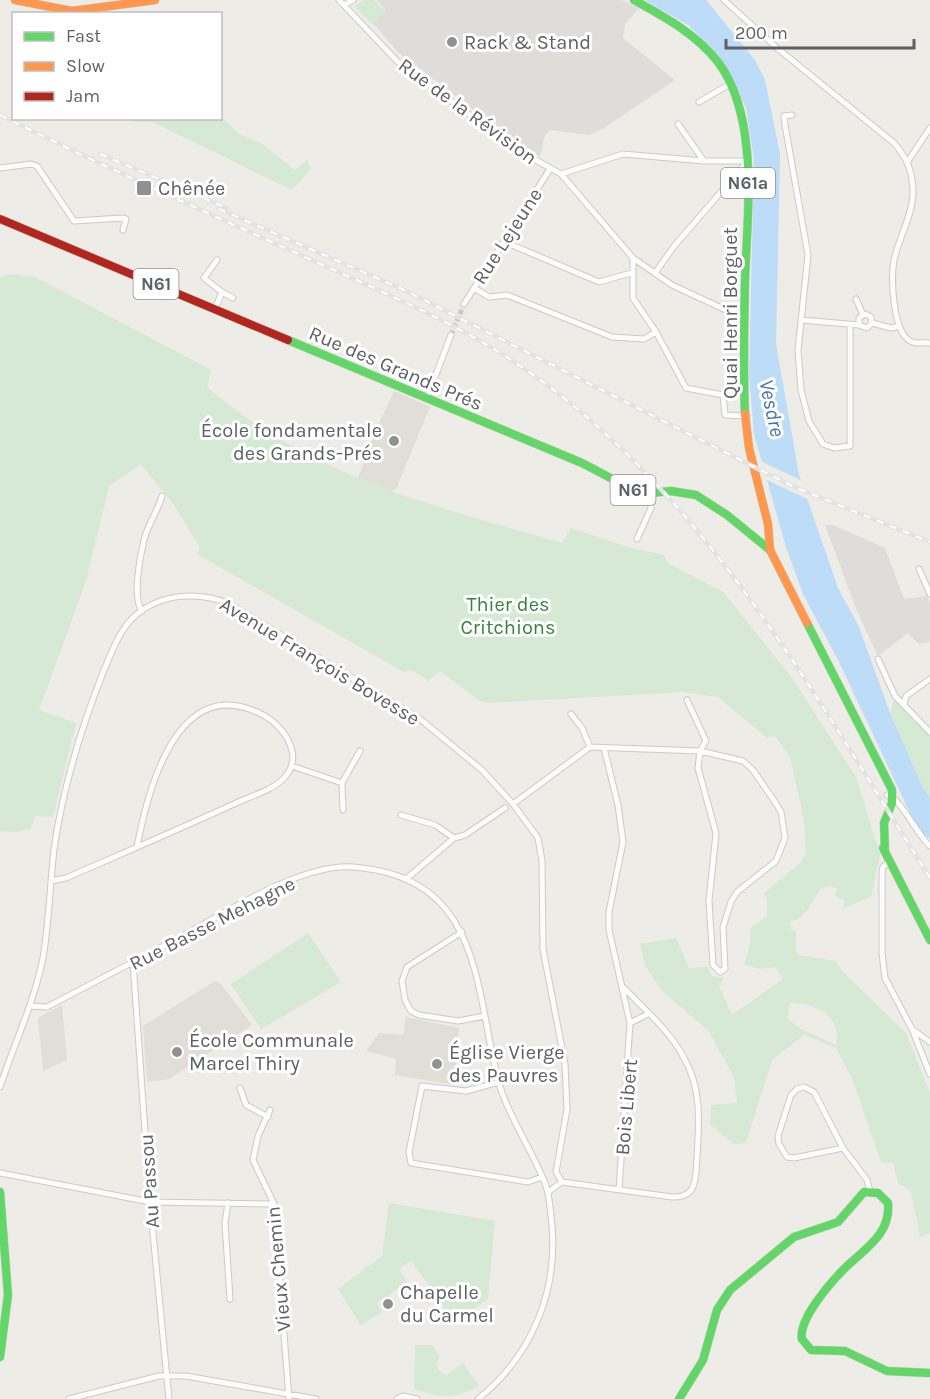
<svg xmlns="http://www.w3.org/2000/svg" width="930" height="1399" viewBox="0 0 930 1399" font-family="Karla,sans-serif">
<rect width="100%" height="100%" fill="#edece7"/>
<path fill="#deddd9" d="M377,0h245l17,8 -14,16 -2,14 52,42 -71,48 -15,7 -38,-5 -6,5 -5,22 -36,-24 -105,-80 -27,-31 14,-12z
M825,525h8l52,23 19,51 23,-3 3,8v38l-11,2 -11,-11 -30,23 -21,-45z"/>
<path fill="#e0ded7" d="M394,391l36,16 -34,82 -5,2 -33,-13 17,-46z
M215,981l5,2 32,42 -83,54 -22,3 -4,-56z
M62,1005l5,55 -24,11 -5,-53z
M406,1017l53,11 -5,57 -59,-10 1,-16 -30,-8 13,-18 24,2z"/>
<path fill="#d5e9d4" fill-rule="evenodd" d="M364,0h10l12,11 -14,13 -18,-18z
M221,116l18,18 22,9 34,27 12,-10 4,9 -19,21 -139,-68h-17l-8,-3 92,-1z
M10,274l25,3 176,93 -4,17c104,90 227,119 355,156l9,-15 57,19 36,8 4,8 55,29 69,86 64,99 24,78 -9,42 -27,11v-8l-9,-4 2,-8 -8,-2 -7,2c-13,12 -9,26 -32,34l1,7 5,3v19l3,4 37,6 6,10 64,62 24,60v140l-10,4 -9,-46 -13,-8 -5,-20 -12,-1 -29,-84 -16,-30 -32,-13 -32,25 -26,83 -12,1 -24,-19 1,-20 26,-2 -3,-26 -26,-47 -46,-39 -17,-26 -5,-21 36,-6 13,30 18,-1 5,9 12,2 -5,8 13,29 51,-36 -8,-12 -15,2 -16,-4 6,-20v-16l17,-13v-18l-4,-4 38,-32 5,-9 -2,-33 -14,-64 -15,-20 -8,2 -49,-41 -36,-5 -192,11 -10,-2 -40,-30 -12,10 -16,-11 -8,2 -207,-118 3,-7 -26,-42 -33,-41 -32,22 -23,95 -47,129 37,13 -23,94 -18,-1 -4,13 -15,3 -16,-1v-553zM790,1003c26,0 52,13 46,42l-35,-16 -14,-11z
M895,696l35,35v66l-7,-9 -33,-75z
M308,933l33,49 -80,47 -30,-45z
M389,1203l106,18 -7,78 -34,23 -43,-62 -12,9 8,13 -30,21 5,9 -21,13 -23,-36 44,-33z
M415,1345h17l8,13 -4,7 5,8 6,2 16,-12 16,23c-27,13 -34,13 -65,3z"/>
<path fill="#bcdcf7" d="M645,0h61l49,60 10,20 15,74 -4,190 23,131 39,113 21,39 31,86 33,75 7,9v41l-11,-6 -81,-172 -35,-66 -17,-47 -32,-113 -5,-59 5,-215 -8,-52 -18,-39 -13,-18 -27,-26z"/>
<path fill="#edece7" d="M758,460l47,22 6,19 -48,-23z"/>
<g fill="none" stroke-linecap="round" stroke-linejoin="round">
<path stroke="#c9c9c7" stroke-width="5" stroke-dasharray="5 2.5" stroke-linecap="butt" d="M451,335l13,-31"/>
<g stroke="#cacaca" stroke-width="7">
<path id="street" d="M339,0l58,61 119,88 45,25 72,84 39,27 73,34
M724,0l53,48 117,95c14,16 19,30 19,51 -1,22 -14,44 -19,66 -3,18 -2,74 18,82 5,2 12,0 18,1
M344,5l9,-5
M699,102l31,-18
M792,115l-8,1 1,9 23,130 -10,95 3,40 8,31 14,23 11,4 16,-2v-120
M678,124l26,37
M908,161l22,-33
M0,168l31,-4 6,2 37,55 48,-3 4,1 -3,11
M561,174l62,-20 81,7h43
M505,242l94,40 32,-9
M633,258v40l23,34 30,56 37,7 4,-9 17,-2
M655,273l20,-28 72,-83
M474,288l15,9 18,-2 105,42 32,2 12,-7
M222,292l11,6
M856,299l7,16
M464,304l86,-135
M215,309l7,-17 -18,-14 13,-18
M801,320l58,5
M859,325v-7l6,-4 6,3 1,6 19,5 8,-2
M859,325l8,3 5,-5
M723,395l2,20 22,1
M427,398l24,-63
M637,539l14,-31v-14
M919,569l11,25
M142,611c-10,-13 -2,-55 2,-71 3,-14 14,-29 18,-44
M878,659l17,37 35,36
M904,704l2,-8 24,-17
M571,714l11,14 8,19
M604,748l14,57 5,37 -14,70v18l21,93 -11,167
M292,766l50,17
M887,795c13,2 30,40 43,51
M513,804l77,-57 110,4 43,10 10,9 22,32 6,10 4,26 -9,23 -39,31 -6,10 -8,25 2,42 -5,3 -7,-7 -4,-64 7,-68 -18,-65 2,-17 6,-10 -19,-41
M343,810l-1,-27 18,-32
M401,815l34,10 19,13 -48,41
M454,838l11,-3 40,-27
M889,862l-6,5 -1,5v81l3,25 27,51 18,45
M51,881l15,-3c57,-25 114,-49 170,-75 15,-7 37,-13 48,-25 22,-23 -2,-55 -25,-65 -82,-39 -111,76 -122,134
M462,932l-55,35 -5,14 3,19 6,11 8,4 39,6 27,-5
M133,962l17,240 19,197
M31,1006l16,1c42,-22 84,-44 126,-66 47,-25 127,-78 180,-74 129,10 121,117 145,213 10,36 33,68 47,103 4,10 5,22 6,33 9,71 -17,138 -73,183
M630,1023l18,-9
M912,1029l18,13
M499,1082l-33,9 -44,-5 -13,66 2,11 117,19 14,-5
M0,1087c14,-43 34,-84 43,-129 6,-36 7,-73 11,-109 9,-62 27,-121 50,-179 8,-18 16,-42 32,-55 26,-22 63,-24 94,-11l190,115 62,51 31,34 25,34 4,23 1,88 22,115 2,45 -11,63 6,10 -14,10
M240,1088l6,17 22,12
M270,1110l-12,26 -5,24 21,44 15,195
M843,1148l-49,10 -7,-1 -8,-13 -1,-8 13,-41 6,-6 7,-2 10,5 29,56 24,32 3,11
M0,1173l150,29 124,2
M562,1182l110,15c8,0 15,-1 20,-8 5,-9 4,-22 5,-32 2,-34 5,-68 -13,-99 -14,-27 -39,-48 -60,-70
M228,1203l-3,20 5,76
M69,1399l90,-23h27l130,23
M397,1399l6,-3 14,3"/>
</g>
<g stroke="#c9c9c8" stroke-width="9">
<path id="fast" d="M634,0c31,17 62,34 84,62 42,56 29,153 27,219 -1,45 -2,89 0,133
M288,340l294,123 59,31 30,-3 25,4 31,20 43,35
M807,623l85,167v13l-8,20 1,29
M883,848l47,92
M0,1192l8,103 -8,62
M679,1399l24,-39 14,-50 13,-20 64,-53 44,-15 26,-30 14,1 10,10c3,32 -24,46 -44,66 -14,14 -46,51 -42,70l9,11 34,1 42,20 43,2"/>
</g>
<g stroke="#c9c9c8" stroke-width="9">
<path id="slow" d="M15,0l57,11 83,-11
M745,414l4,34 19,76 2,26 37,73"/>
</g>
<g stroke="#c9c9c8" stroke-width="9">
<path id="jam" d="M0,219l288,121"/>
</g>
<use href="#street" stroke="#fcfcfb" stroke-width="5"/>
<use href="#fast" stroke="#63d668" stroke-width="8"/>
<use href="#slow" stroke="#ff974d" stroke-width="8"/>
<use href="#jam" stroke="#b3261e" stroke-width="8"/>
<g stroke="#e3e3e3" stroke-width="4.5">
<path id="rail" d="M0,115c104,52 210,99 316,147 75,34 153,66 220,115 175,126 281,323 394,501
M100,154l127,54
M219,209l183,80 390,197 138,56"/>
</g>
<use href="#rail" stroke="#fff" stroke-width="2" stroke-dasharray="7" stroke-linecap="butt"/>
</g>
<g fill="#8f9193" stroke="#fff" stroke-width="2">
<circle cx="452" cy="42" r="6"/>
<rect x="136" y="180" width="16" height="16" rx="3"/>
<circle cx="394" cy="441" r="6"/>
<circle cx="177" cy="1052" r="6"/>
<circle cx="437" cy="1064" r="6"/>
<circle cx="388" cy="1304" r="6"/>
</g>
<g text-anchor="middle" stroke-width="6" stroke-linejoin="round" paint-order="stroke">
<g fill="#fff" stroke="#8e9094" stroke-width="1.5">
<rect x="721" y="168" width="54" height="30" rx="4.5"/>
<rect x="133.5" y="269" width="45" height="30" rx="4.5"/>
<rect x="610.5" y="475" width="45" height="30" rx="4.5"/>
</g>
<g font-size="18" font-weight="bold" fill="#5d6066">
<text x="748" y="189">N61a</text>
<text x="156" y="290">N61</text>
<text x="633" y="496">N61</text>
</g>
<g font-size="20" fill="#5d6066" stroke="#fff" text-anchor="start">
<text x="464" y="49">Rack &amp; Stand</text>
<text x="158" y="195">Chênée</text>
<text x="382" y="437" text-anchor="end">École fondamentale<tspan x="382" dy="23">des Grands-Prés</tspan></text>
<text x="189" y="1047">École Communale<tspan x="189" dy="23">Marcel Thiry</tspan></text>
<text x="449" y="1059">Église Vierge<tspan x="449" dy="23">des Pauvres</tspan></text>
<text x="400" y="1299">Chapelle<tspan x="400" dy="23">du Carmel</tspan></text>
</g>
<g font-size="20" fill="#5d6066" stroke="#fff">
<text transform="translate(468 111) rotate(36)" y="7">Rue de la Révision</text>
<text transform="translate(507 236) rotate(-57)" y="7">Rue Lejeune</text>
<text transform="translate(730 313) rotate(-90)" y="7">Quai Henri Borguet</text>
<text transform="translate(396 368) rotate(23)" y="7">Rue des Grands Prés</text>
<text transform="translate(320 661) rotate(31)" y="7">Avenue François Bovesse</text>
<text transform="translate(212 923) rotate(-27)" y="7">Rue Basse Mehagne</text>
<text transform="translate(626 1107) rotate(-85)" y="7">Bois Libert</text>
<text transform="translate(149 1181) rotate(-94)" y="7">Au Passou</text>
<text transform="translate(278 1269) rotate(-95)" y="7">Vieux Chemin</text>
</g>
<g font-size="20" fill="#36843c" stroke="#fff">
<text x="508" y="611">Thier des<tspan x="508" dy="23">Critchions</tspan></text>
</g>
<g font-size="21" font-style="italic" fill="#4274b0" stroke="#fff">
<text transform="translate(772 408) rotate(78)" y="7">Vesdre</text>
</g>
</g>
<rect x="12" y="12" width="210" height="108" fill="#ffffff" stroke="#bebfc2" stroke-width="1.5"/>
<rect x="24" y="32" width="30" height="9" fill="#63d668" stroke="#bebfc2" stroke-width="1.5"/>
<text x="66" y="42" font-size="18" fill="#5d6066">Fast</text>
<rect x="24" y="62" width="30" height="9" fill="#ff974d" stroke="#bebfc2" stroke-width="1.5"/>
<text x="66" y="72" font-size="18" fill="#5d6066">Slow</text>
<rect x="24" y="92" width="30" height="9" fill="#b3261e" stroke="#bebfc2" stroke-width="1.5"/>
<text x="66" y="102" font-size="18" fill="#5d6066">Jam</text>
<path d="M726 39v9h188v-9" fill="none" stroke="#5d6066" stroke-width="3"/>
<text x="735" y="39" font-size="18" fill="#5d6066" stroke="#ffffff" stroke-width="4.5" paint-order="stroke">200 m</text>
</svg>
